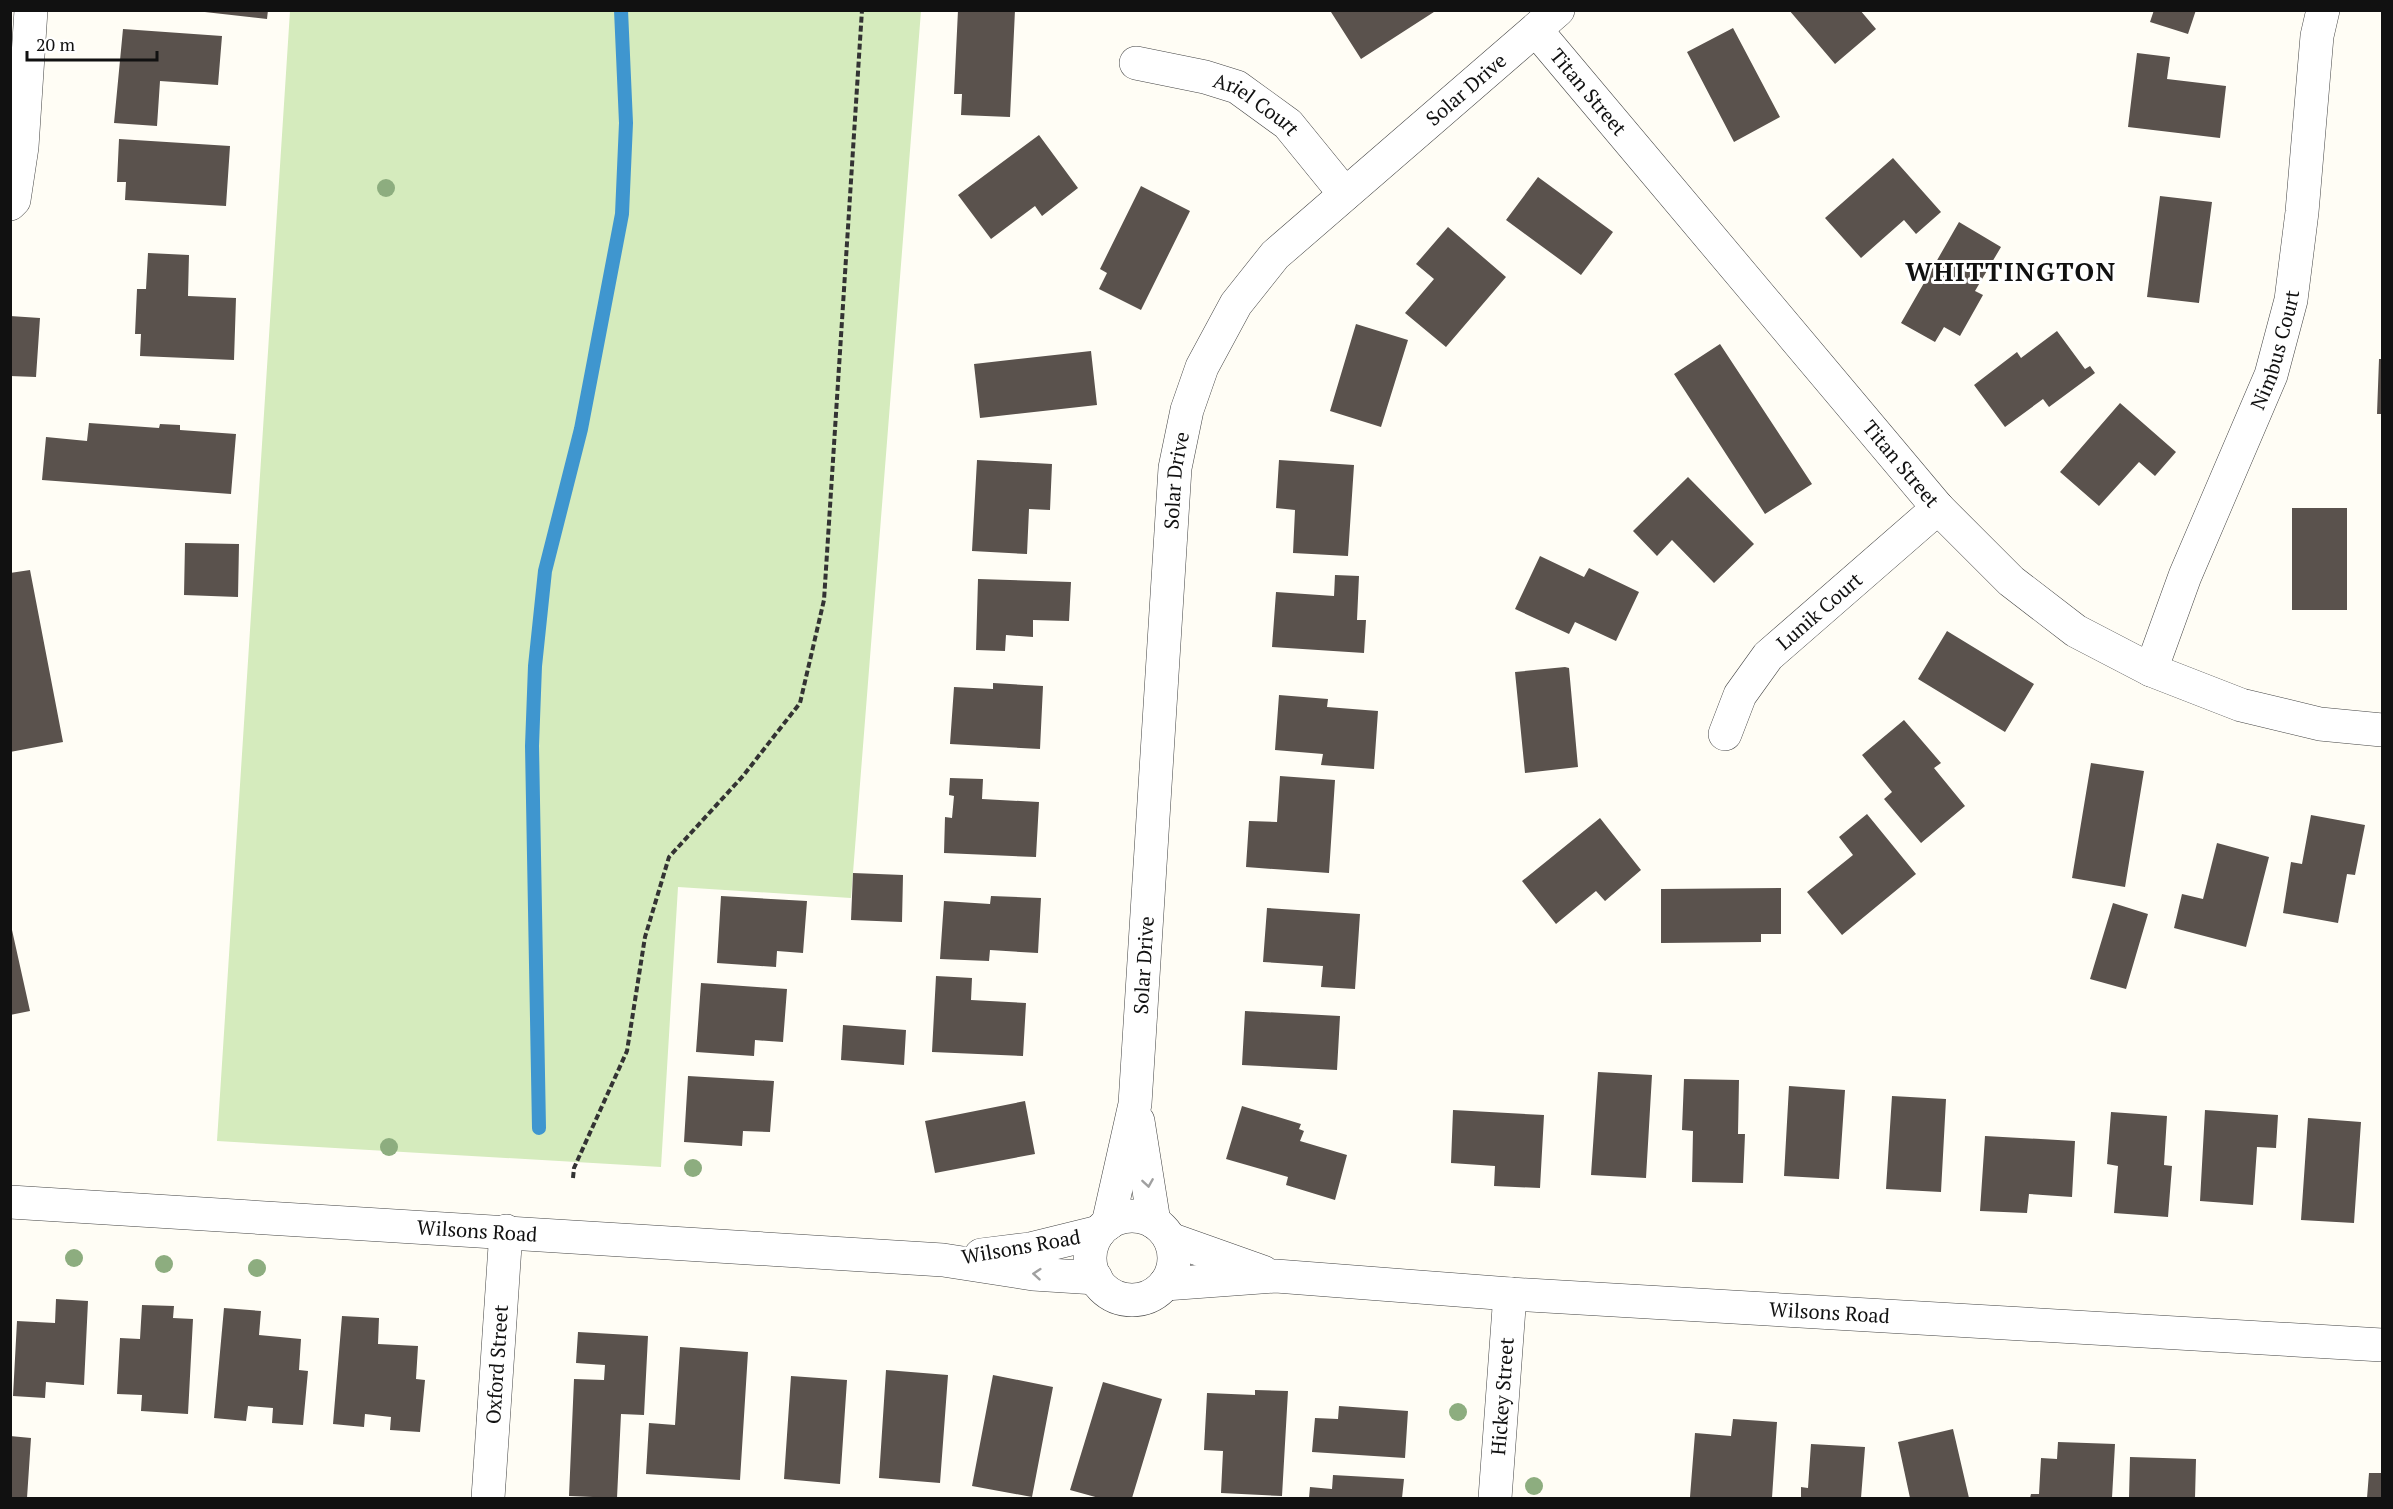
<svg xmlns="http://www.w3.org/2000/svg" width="2393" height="1509" viewBox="0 0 2393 1509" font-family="'PT Serif',serif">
<rect width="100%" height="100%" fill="#fffdf5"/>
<path fill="#d5ebbd" d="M290,11h631l-70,887 -173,-11 -17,280 -444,-26z"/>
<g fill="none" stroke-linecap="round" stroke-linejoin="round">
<path stroke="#3f96cf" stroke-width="14" d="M539,1128l-7,-382 3,-80 10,-95 36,-142 41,-215 4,-91 -5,-113"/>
</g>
<path fill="#5a524d" d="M187,10h81l-1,9z
M958,10h57l-5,107 -49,-2 1,-21h-8z
M1333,10h104l-76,49 -30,-47z
M1789,10h71l16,19 -41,35z
M2154,10h42l-8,24 -38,-12z
M1733,28l47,89 -46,25 -47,-90z
M123,29l99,7 -4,49 -58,-4 -3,45 -43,-3z
M2137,53l33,4 -3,22 59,7 -6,52 -92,-11z
M1039,135l39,53 -36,28 -7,-10 -44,33 -33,-44z
M119,139l111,7 -4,60 -101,-6 1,-18h-9z
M1893,158l48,54 -25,22 -12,-14 -43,38 -36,-40z
M1538,177l75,55 -32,43 -75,-55z
M1141,186l49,25 -49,99 -42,-21 8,-16 -7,-4z
M2160,196l52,6 -13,101 -52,-6z
M1959,222l42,25 -26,44 8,4 -23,41 -16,-9 -9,15 -34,-19z
M1448,227l58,50 -60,70 -41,-34 29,-34 -18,-15z
M148,253l41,2 -1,41 48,2 -2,62 -94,-4 1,-22h-6l2,-45h9z
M10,316l30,2 -4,59 -26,-1z
M1356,324l52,16 -27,87 -51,-16z
M2057,331l28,38 5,-3 5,7 -46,34 -6,-8 -38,28 -31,-42 43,-33 4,6z
M1720,344l92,140 -47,30 -91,-140z
M1091,351l6,54 -117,13 -6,-54z
M2379,359h3v55h-5z
M2120,403l56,49 -21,24 -16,-14 -40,44 -39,-34z
M89,423l70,5 1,-4 20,1v5l56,4 -5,60 -189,-14 4,-43 41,4z
M977,460l75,4 -2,46 -21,-1 -2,45 -55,-3z
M1279,460l75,5 -6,91 -55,-3 2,-43 -19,-2z
M1688,477l66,67 -40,39 -42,-43 -15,16 -24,-25z
M2292,508h55v102h-55z
M185,543l54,1 -1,53 -54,-2z
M1540,556l44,21 5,-9 50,24 -23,49 -41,-19 -6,12 -54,-25z
M30,570l33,172 -53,10v-179z
M1335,575l24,1 -2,44h9l-2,33 -92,-6 4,-55 58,4z
M978,579l93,3 -2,39 -36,-1v17l-27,-2 -1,16 -29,-1z
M1947,631l87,53 -29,48 -87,-53z
M1565,667l4,1 9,99 -53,6 -10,-101z
M993,683l50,3 -3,63 -90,-5 4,-57 39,2z
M1279,695l49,4 -1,8 51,4 -4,58 -53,-4 2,-11 -48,-4z
M1904,720l37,43 -7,5 31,38 -44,37 -37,-44 8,-7 -30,-37z
M2091,763l53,8 -19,116 -53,-9z
M1280,776l55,4 -6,93 -83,-6 3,-46 28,1z
M950,778l33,1 -1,20 57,3 -3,55 -92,-4 1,-36 7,1 2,-22 -5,-1z
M1867,814l49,60 -74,61 -35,-43 46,-37 -14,-18z
M2311,815l54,10 -10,50 -8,-1 -9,49 -55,-10 8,-51 11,2z
M1600,818l41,52 -36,31 -9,-10 -40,33 -34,-43z
M2217,843l52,14 -23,90 -72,-19 8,-34 21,5z
M853,873l50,2 -1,47 -51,-2z
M1781,888v46h-20v8l-100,1v-54z
M721,896l86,5 -4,52 -26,-2 -1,16 -59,-4z
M991,896l50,2 -3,55 -48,-3 -1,11 -49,-2 4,-58 46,3z
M2113,903l35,11 -22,75 -36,-10z
M1267,908l93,6 -5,75 -34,-2 2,-21 -60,-4z
M10,921l20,90 -20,4z
M936,976l36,2 -1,22 55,3 -3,53 -91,-4z
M701,983l86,6 -4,53 -28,-2 -1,16 -58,-4z
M1245,1011l95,5 -3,54 -95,-5z
M843,1025l63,5 -2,35 -63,-5z
M1598,1072l54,3 -6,103 -55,-3z
M688,1076l86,5 -4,51 -27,-1 -1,15 -58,-4z
M1684,1079l55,1 -1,54h7l-2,49 -51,-1 1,-51 -11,-1z
M1789,1086l56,4 -6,89 -55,-3z
M1892,1096l54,3 -5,93 -55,-3z
M1025,1101l10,53 -100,19 -10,-52z
M1242,1106l59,18 -2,5 5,2 -4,10 47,14 -12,45 -49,-15 2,-8 -62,-18z
M1453,1110l91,5 -4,73 -46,-2 1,-20 -44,-3z
M2205,1110l73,5 -2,33 -19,-1 -4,58 -53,-4z
M2111,1112l56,4 -3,49 8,1 -4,51 -54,-4 4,-47 -11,-2z
M2308,1118l53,4 -7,101 -53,-3z
M1985,1136l90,5 -3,56 -43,-3 -2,19 -47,-2z
M56,1299l32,2 -4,84 -38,-3 -1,16 -32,-2 4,-75 38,2z
M142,1305l32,1 -1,12 20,1 -5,95 -47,-3 1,-16 -25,-1 3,-56 20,1z
M224,1308l37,3 -2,24 42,4 -2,31 9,1 -5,54 -31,-2 1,-15 -25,-2 -2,15 -32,-3z
M342,1316l37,2 -1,26 40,2 -2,33 9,1 -5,52 -30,-2 1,-13 -26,-3 -1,13 -31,-3z
M578,1332l70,4 -4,79 -23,-1 -4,84 -48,-2 5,-117 30,1 1,-15 -29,-2z
M680,1347l68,5 -8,128 -94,-6 3,-51 26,2z
M886,1370l62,5 -8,108 -61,-5z
M993,1375l60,12 -21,110 -60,-11z
M791,1376l56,4 -7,104 -56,-5z
M1103,1382l59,17 -30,99h-33l-29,-8z
M1255,1390l33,1 -6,105 -61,-3 2,-42 -19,-1 3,-57 48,2z
M1339,1406l69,5 -3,47 -93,-6 3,-34 23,1z
M1733,1419l44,3 -5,76 -82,-1 5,-64 36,3z
M1953,1429l16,69h-59l-12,-56z
M10,1436l21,2 -4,60h-17z
M2058,1442l57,2 -3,54h-82l1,-4h8l2,-36 16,1z
M1811,1444l54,3 -4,51h-60v-11l7,1z
M2130,1457l66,2 -1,39h-66z
M2369,1473h13v25h-15z
M1333,1475l71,4 -2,19h-93l1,-11 22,2z"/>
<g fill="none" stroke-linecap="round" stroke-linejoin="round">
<g stroke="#444" stroke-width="34">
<g id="minor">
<path id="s1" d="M1536,30l402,478 73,73 65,50 75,39 90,35 79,19 62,6"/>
<path id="s2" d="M1136,63l69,14 32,10 51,37 57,70"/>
<path d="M10,204l4,-4 8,-53 9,-137"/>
<path id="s3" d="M2151,670l34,-94 86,-201 20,-75 11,-88 15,-176 6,-26"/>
<path id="s4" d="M1725,734l15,-39 28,-39 170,-148"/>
<path d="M1138,1121l16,101"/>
<path id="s5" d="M10,1202l933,58 90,14 63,4"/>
<circle cx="1132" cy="1258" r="42"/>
<path id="s6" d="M1108,1224l27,-120 40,-636 12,-58 15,-43 34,-63 39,-49 283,-245"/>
<path d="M1170,1239l93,33"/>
<path d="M981,1255l49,-6 69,-17"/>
<path id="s7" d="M1165,1284l111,-8 234,18 872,51"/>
<path id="s8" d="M488,1498l18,-267"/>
<path id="s9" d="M1495,1498l15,-204"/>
</g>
</g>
<path stroke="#333" stroke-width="4" stroke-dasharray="6 3" stroke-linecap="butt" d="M573,1178l1,-10 53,-117 18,-114 24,-80 74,-81 57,-73 24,-103 38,-590"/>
<use href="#minor" stroke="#fff" stroke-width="33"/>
</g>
<g fill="#8dad7f">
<circle cx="386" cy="188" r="9"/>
<circle cx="389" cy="1147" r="9"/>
<circle cx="693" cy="1168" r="9"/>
<circle cx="74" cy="1258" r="9"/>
<circle cx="164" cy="1264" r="9"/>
<circle cx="257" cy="1268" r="9"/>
<circle cx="1458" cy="1412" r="9"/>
<circle cx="1534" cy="1486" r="9"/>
</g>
<defs><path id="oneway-chevron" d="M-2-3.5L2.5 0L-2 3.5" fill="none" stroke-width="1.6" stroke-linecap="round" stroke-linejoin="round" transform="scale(1.5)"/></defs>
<g stroke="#a0a0a0">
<use href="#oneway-chevron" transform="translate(1148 1183) rotate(81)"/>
<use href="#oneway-chevron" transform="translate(1037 1274) rotate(-175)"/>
</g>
<g text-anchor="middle" stroke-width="6" stroke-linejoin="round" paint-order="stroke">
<g font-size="20" fill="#111" stroke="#fff">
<text dy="7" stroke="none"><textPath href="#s6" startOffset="1252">Solar Drive</textPath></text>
<text dy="7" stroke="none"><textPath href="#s1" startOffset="81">Titan Street</textPath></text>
<text dy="7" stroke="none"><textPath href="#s2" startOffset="129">Ariel Court</textPath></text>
<text dy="7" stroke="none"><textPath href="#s3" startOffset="344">Nimbus Court</textPath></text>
<text dy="7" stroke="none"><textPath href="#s1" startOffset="567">Titan Street</textPath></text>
<text dy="7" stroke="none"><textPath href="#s6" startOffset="748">Solar Drive</textPath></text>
<text dy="7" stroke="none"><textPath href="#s4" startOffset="158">Lunik Court</textPath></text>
<text dy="7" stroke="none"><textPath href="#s6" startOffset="262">Solar Drive</textPath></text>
<text dy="7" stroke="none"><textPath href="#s5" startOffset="468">Wilsons Road</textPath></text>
<text transform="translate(1021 1247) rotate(-10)" y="7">Wilsons Road</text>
<text dy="7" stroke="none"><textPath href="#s7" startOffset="666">Wilsons Road</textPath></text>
<text dy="7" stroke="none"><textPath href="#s8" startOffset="134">Oxford Street</textPath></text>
<text dy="7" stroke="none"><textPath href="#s9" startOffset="102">Hickey Street</textPath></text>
</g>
<g font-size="26" font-weight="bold" letter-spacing="1.5" fill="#111" stroke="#fff">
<text x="2011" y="281">WHITTINGTON</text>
</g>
</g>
<rect width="2393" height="1509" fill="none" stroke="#111111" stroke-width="24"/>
<path d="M27 51v9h130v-9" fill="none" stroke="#111111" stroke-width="3"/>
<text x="36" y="51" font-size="18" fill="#111111" stroke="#ffffff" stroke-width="4.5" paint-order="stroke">20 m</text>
</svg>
